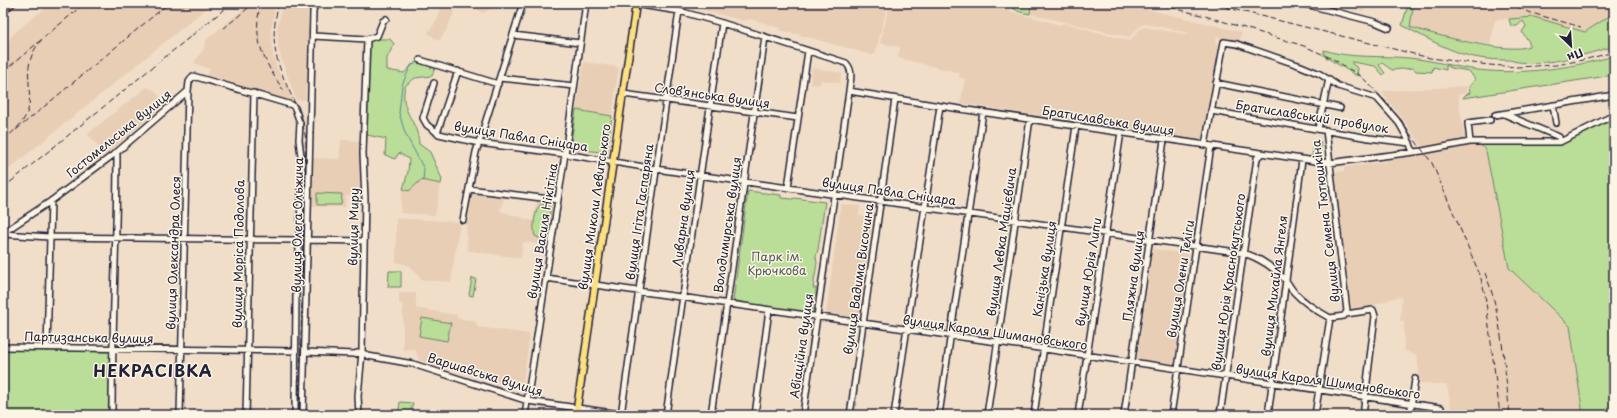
<svg xmlns="http://www.w3.org/2000/svg" width="1617" height="418" viewBox="0 0 1617 418" font-family="'Playpen Sans',sans-serif">
<rect width="100%" height="100%" fill="#f1dec9"/>
<filter id="ink" filterUnits="userSpaceOnUse"><feTurbulence type="fractalNoise" baseFrequency=".025" numOctaves="2"/><feDisplacementMap in="SourceGraphic" scale="8" xChannelSelector="R" yChannelSelector="G"/><feConvolveMatrix kernelMatrix="1 2 1 2 8 2 1 2 1" color-interpolation-filters="sRGB"/></filter>
<g filter="url(#ink)">
<path fill="#e9ceb6" d="M51,3h162l-210,171v-124l9,-15z
M251,3h25l-5,26 2,26 4,13 15,31 -3,2 -82,-26 3,-6 -16,-6 9,-13 4,-11z
M283,3h28l-3,12v68l-2,2v13l-1,2h-9l-18,-51 -1,-21z
M440,3h63l-20,10 -15,-9 -3,5 -8,-4 -10,24 -8,12 -11,-8 10,-15z
M676,3h210l1,4 -12,47 -3,1 -83,-23 -7,-1 -3,-1v-2l-29,-9 -6,2z
M890,3h117v7l2,1 51,14 4,-2 66,18 10,-12 4,-2 46,8v-1l-9,-3 -36,-7 -5,2 -11,11 -99,-23 3,-11h89l120,29 -3,11 -22,-6 -2,5 5,6 -17,92 -1,3 -2,-1 -240,-39 5,-24 -6,-1 1,-5 -62,-15 2,-11 -20,-4z
M1330,3h35l-1,8z
M1409,3h203l2,8 -3,4 -26,17 -51,-15 -39,3 -5,25 -49,-8 -32,-10 4,-19z
M584,62l35,5 -7,49 -36,-6z
M812,68l30,5 -2,10 -19,-3 -2,5 -9,-1z
M1467,86l-1,7 -8,2 7,45 -38,8h-4l-18,-26 -23,-29 1,-2z
M147,87l7,3 11,13 -59,52 -18,-20 4,-5z
M341,140l21,1 -2,55h-14l-1,11 -33,-1 1,-48 26,1z
M1471,145h10l5,6 23,117 61,58 13,89h-131l-5,-30 -27,-2 -3,-27 -13,-6v-29h-4l2,-24 -8,1 -28,10 -14,2 -18,-138 10,-1v-4l41,-5 1,-2z
M421,180l20,4 -6,31 -35,-2 2,-22z
M471,193l34,3 -5,15 33,10 4,-21 18,2 -7,43 -25,-3 -2,16 -51,-7 -3,-2 -1,-29z
M841,204l19,2 -1,9 15,2 -14,101 -34,-5z
M396,218l64,4 -9,60 -29,-2 -12,-14 -14,-4z
M1153,249l36,5 -15,110 -37,-5z
M399,293h17v15l41,7v3l18,3 3,6 52,7 -8,55 -103,-29 -4,-11 -12,1v-46h-4z"/>
<path fill="#badd97" stroke="#6e8069" d="M1012,3h19l-1,11 -10,-2 -6,-3z
M1407,8h6l-3,19c21,7 100,28 119,19v-4l-7,-10 4,-6 -3,-5 -6,5h-6l-2,-7 25,-2 51,15 26,-17 3,-4v35c-29,9 -65,20 -96,16 -4,0 -8,-3 -12,-2 -16,0 -34,-2 -49,-8 -19,-7 -37,-17 -55,-27z
M372,39h18l4,5 -7,14v12l17,3 12,-11 19,6 -3,8 -17,2 -10,8c-6,26 13,34 14,58l11,8 12,27 -1,5 -20,-4 -12,11 -6,-2 5,-17 1,-13 -10,-6 -4,6 -10,-4 1,-16 -19,-4 2,-89z
M1324,50c27,9 56,5 85,8 23,2 46,9 69,12 46,5 92,-2 136,-14v19l-151,23 2,-3 5,-2 -1,-6 6,-8 -6,-8 -18,-3 -5,-3v5l-13,-3 -1,5 -16,-1 -3,-3 -21,2 -10,-7 -3,2 6,8 -2,2 -8,-9 -23,-4v2l6,4 -1,8 -33,-20z
M576,110l36,6 -5,37 -37,-5z
M1614,118v297h-31l-13,-89 -61,-58 -23,-117 -5,-6h76z
M1314,141l7,1 -2,15 -7,-1z
M748,191l33,4v3l12,1 1,-1 31,4 -7,48 -2,6 1,7 -4,25h3v8l-5,5v5l2,3v5l-64,-10 -16,-4z
M317,193l25,1 -1,11h-24z
M545,204c2,1 4,2 5,4 1,5 -3,26 -7,29l-4,1 -4,-2c-3,-7 0,-27 5,-31z
M389,271h12v16h-13z
M472,278l4,1 -3,17 -4,-1z
M422,318l29,5 -4,18 -28,-5z
M3,350l107,2 -2,63h-105z
M400,402l13,1 -3,12h-12z"/>
<g fill="none" stroke-linecap="round" stroke-linejoin="round">
<path stroke="#5a859f" stroke-width="1" d="M415,64l-4,1 -9,20 -3,28 6,20 19,36 -1,12"/>
<g stroke="#22223b" stroke-width="8">
<path id="minor" d="M628,3l51,8 43,12 124,40c8,8 4,18 3,28l91,15 389,57 93,-12 48,-9h90l54,-27
M1301,3l74,19 14,6
M513,35l67,8
M313,36l54,3 10,-3 6,-15 3,-2
M420,60l78,24
M500,78l74,8
M434,83l-11,35 4,7 12,9 40,9 86,11 91,15 587,84c16,4 34,17 44,29 2,3 4,7 7,10 10,11 23,19 36,26
M1216,83l124,25
M623,94l175,24
M1553,105l3,18
M1211,111l158,27 41,5
M1504,114l55,23 1,5
M1495,115l119,-20
M1318,129l11,-50
M1326,130l21,181 -3,5 -14,2
M437,133l21,-62
M1470,142l-2,-19 22,-3
M1205,145l19,-103 13,2 64,22 19,8 18,12 39,12 22,25 9,16 5,13
M788,187l20,-136
M469,189l89,11
M463,220l13,-68 47,-149
M3,233l48,-32 66,-49 71,-61 1,-9 4,-6 99,29 3,3 5,15 -1,17 3,24 -2,66c-2,8 -1,14 -1,22 0,14 -1,28 -3,42l-1,121
M3,234l46,3 249,3
M308,240l56,1
M546,278l451,64 444,66
M1346,314l27,-4 2,6 -12,99
M3,347l292,4
M47,348l4,-147
M305,352l49,2 8,-2
M362,352l6,4 45,8 115,37 99,14
M112,415c0,-88 5,-175 5,-263
M180,415l8,-324
M246,415l8,-322
M303,415l10,-404 2,-8
M359,415l-1,-19 4,-44 3,-153 -2,-46 4,-114
M525,415l40,-261 21,-151
M621,415l58,-404
M666,415l56,-392
M711,415l54,-378
M755,415l14,-105
M803,415l46,-324
M850,415l45,-316
M894,415l46,-309
M939,415l44,-303
M987,415l43,-296
M1034,415l42,-289
M1078,415l43,-283
M1124,415l40,-275
M1171,415l40,-269
M1220,415l37,-257 4,-4
M1268,415l34,-255
M1315,415l15,-97
M1410,415l5,-36"/>
</g>
<g stroke="#22223b" stroke-width="9">
<path id="major" d="M3,11l9,-8
M576,415l59,-404v-8"/>
</g>
<use href="#minor" stroke="#fcf5e5" stroke-width="5"/>
<use href="#major" stroke="#fde080" stroke-width="6"/>
<path stroke="#22223b" stroke-width="1" stroke-dasharray="6 3" stroke-linecap="butt" d="M261,3c-10,35 3,59 23,88
M279,3c-5,18 -7,37 -2,55 7,30 27,53 29,85l-7,272
M1153,3l52,13 99,30 29,13 29,18 26,27 44,59 48,112 5,19 15,121
M1208,3l222,55 59,7 28,2 39,-2 27,-5 31,-8
M1510,3l18,9 53,15
M1549,3l6,1
M223,29l31,-26
M3,72l82,-69
M16,130l153,-127
M3,140c10,-8 19,-15 24,-27 4,-11 2,-20 2,-31 -2,-17 2,-30 13,-43
M3,188l229,-185
M1485,273c18,44 19,95 25,142"/>
</g>
</g>
<g text-anchor="middle" stroke-width="3" stroke-linejoin="round" paint-order="stroke">
<g font-size="12" fill="#22223b" stroke="#fcf5e5">
<text transform="translate(712 96) rotate(8)" y="4">Словʼянська вулиця</text>
<text transform="translate(1312 117) rotate(9)" y="4">Братиславський провулок</text>
<text transform="translate(1108 121) rotate(9)" y="4">Братиславська вулиця</text>
<text transform="translate(119 134) rotate(-39)" y="4">Гостомельська вулиця</text>
<text transform="translate(521 137) rotate(9)" y="4">вулиця Павла Сніцара</text>
<text transform="translate(889 192) rotate(8)" y="4">вулиця Павла Сніцара</text>
<text transform="translate(595 207) rotate(-82)" y="4">вулиця Миколи Левитського</text>
<text transform="translate(640 212) rotate(-82)" y="4">вулиця Ігіта Гаспаряна</text>
<text transform="translate(684 218) rotate(-82)" y="4">Ливарна вулиця</text>
<text transform="translate(1326 221) rotate(-97)" y="4">вулиця Семена Тютюшкіна</text>
<text transform="translate(298 225) rotate(-89)" y="4">вулиця Олега Ольжича</text>
<text transform="translate(728 225) rotate(-82)" y="4">Володимирська вулиця</text>
<text transform="translate(354 227) rotate(-89)" y="4">вулиця Миру</text>
<text transform="translate(543 231) rotate(-81)" y="4">вулиця Василя Нікітіна</text>
<text transform="translate(1002 242) rotate(-82)" y="4">вулиця Левка Мацієвича</text>
<text transform="translate(174 253) rotate(-88)" y="4">вулиця Олександра Олеся</text>
<text transform="translate(239 254) rotate(-89)" y="4">вулиця Моріса Подолова</text>
<text transform="translate(1045 269) rotate(-81)" y="4">Канізька вулиця</text>
<text transform="translate(1089 272) rotate(-81)" y="4">вулиця Юрія Липи</text>
<text transform="translate(1134 276) rotate(-82)" y="4">Пляжна вулиця</text>
<text transform="translate(859 279) rotate(-82)" y="4">вулиця Вадима Височина</text>
<text transform="translate(1181 279) rotate(-81)" y="4">вулиця Олени Теліги</text>
<text transform="translate(1229 282) rotate(-82)" y="4">вулиця Юрія Краснокутського</text>
<text transform="translate(1275 286) rotate(-83)" y="4">вулиця Михайла Янгеля</text>
<text transform="translate(995 333) rotate(8)" y="4">вулиця Кароля Шимановського</text>
<text transform="translate(89 338) rotate(1)" y="4">Партизанська вулиця</text>
<text transform="translate(802 346) rotate(-82)" y="4">Авіаційна вулиця</text>
<text transform="translate(485 375) rotate(17)" y="4">Варшавська вулиця</text>
<text transform="translate(1328 382) rotate(8)" y="4">вулиця Кароля Шимановського</text>
</g>
<g font-size="12" fill="#505a57" stroke="#fcf5e5">
<text x="777" y="261">Парк ім.<tspan x="777" dy="14">Крючкова</tspan></text>
</g>
<g font-size="16" font-weight="bold" letter-spacing="1" fill="#22223b" stroke="#fcf5e5">
<text x="153" y="377">НЕКРАСІВКА</text>
</g>
</g>
<rect width="1617" height="418" fill="none" stroke="#fcf5e5" stroke-width="16"/>
<rect x="8" y="8" width="1601" height="402" fill="none" stroke="#22223b" stroke-width="1.5" filter="url(#ink)"/>
<g transform="translate(1571 46) rotate(155)" stroke="#fcf5e5" stroke-width="3" paint-order="stroke">
<path d="M0-3L7 15L0 10L-7 15Z" fill="#22223b"/>
<text y="-6" font-size="11" font-weight="bold" text-anchor="middle" fill="#22223b">Пн</text>
</g>
</svg>
